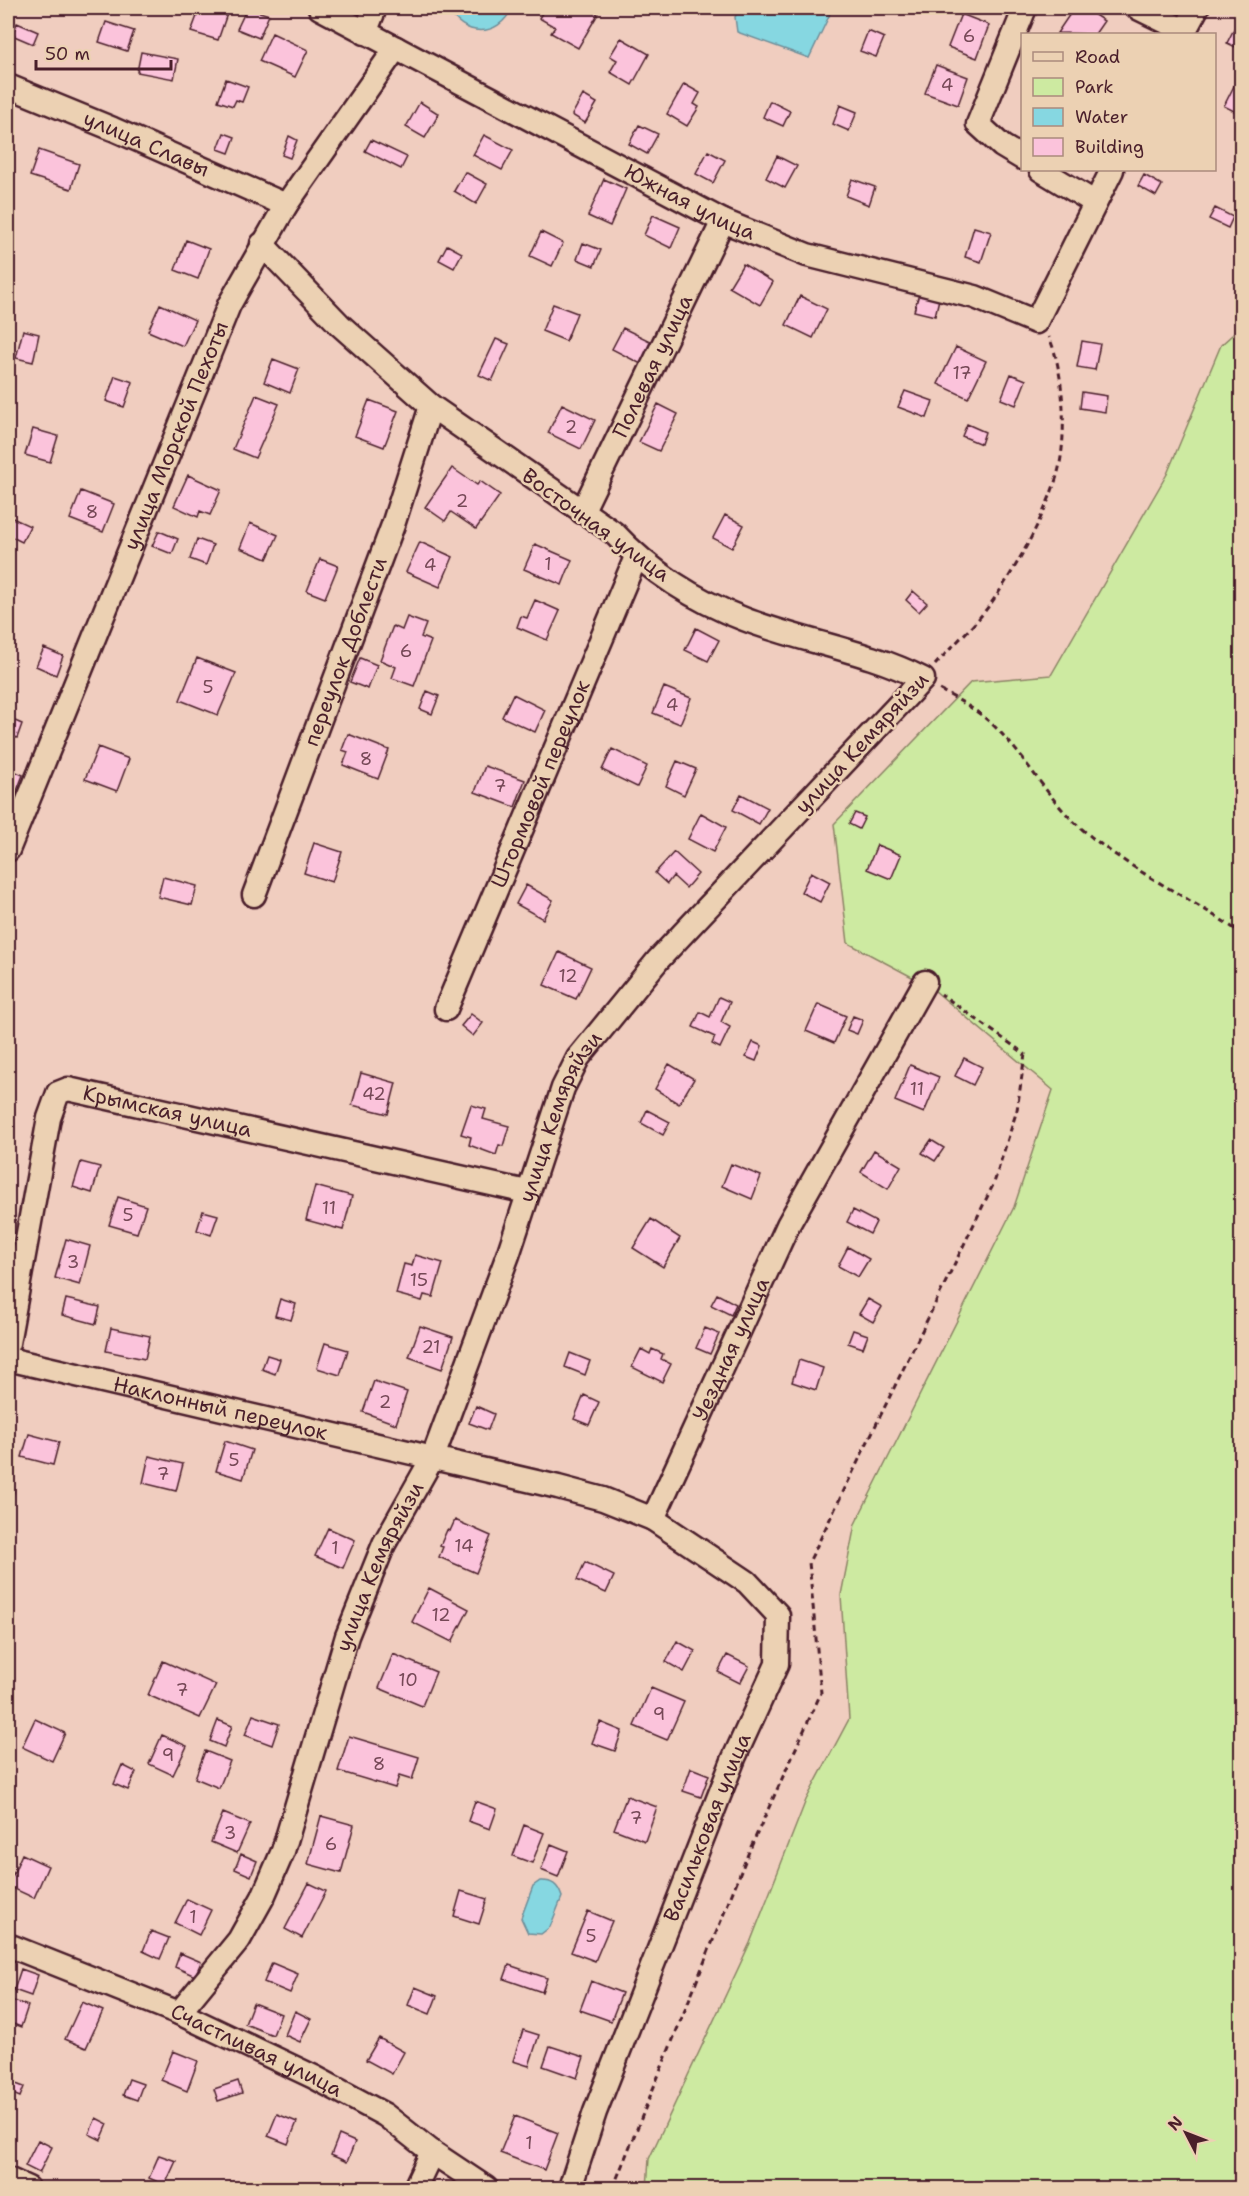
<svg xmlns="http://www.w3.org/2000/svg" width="1249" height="2196" viewBox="0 0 1249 2196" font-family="'Shantell Sans',sans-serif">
<rect width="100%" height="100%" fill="#f0cdbf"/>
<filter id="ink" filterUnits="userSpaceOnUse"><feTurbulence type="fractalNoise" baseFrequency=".0167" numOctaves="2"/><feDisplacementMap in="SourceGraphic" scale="12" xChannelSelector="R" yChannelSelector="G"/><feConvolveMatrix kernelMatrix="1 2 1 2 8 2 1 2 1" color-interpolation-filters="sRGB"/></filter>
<g filter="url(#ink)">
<path fill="#cdeaa1" stroke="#8c8466" stroke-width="1.5" d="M1241,327v1861h-594l2,-29 101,-216 56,-143 43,-81 -8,-124 14,-71 159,-317 39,-117 -124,-104 -81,-43 -14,-119 137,-142 80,-7 116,-201 54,-129z"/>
<path fill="#86d7e1" stroke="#6e8d98" stroke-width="1.5" d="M448,8h64c-14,31 -50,29 -64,0z
M740,8h76l14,6 -21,44 -72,-26 -2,-15z
M540,1881c12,-1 18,4 22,16l-12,30 -9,7 -13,-1 -7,-15 12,-32z"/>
<path fill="#fbc3db" stroke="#4a1f2b" stroke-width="1.5" d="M200,8h29l-11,32 -27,-8z
M247,8l22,7 -10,23 -22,-9z
M545,8h42l11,6 -20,34 -27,-15 4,-6 -16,-9z
M1074,8h10l20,13 -9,13 -38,-1z
M1242,13v37l-15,-7z
M961,14l28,11 -12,33 -29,-11z
M106,22l28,9 -7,20 -28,-9z
M17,23l21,9 -5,12 -21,-9z
M868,31l16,7 -8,19 -16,-6z
M272,33l36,17 -13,27 -36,-16z
M621,38l28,16 -17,31 -22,-13 7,-12 -7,-4z
M141,52l37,7 -4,20 -37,-7z
M936,65l32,12 -10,28 -33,-12z
M226,79l22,8 -6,15 -6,-2 -3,6 -15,-5z
M684,84l16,9 -6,11 5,3 -12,19 -20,-12z
M1235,84l7,4v27l-18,-9z
M583,95l14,8 -12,20 -13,-8z
M770,101l20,10 -7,15 -20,-9z
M420,102l19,12 -14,24 -19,-11z
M840,105l17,7 -8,19 -16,-7z
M639,125l19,9 -11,20 -18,-10z
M224,133l11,4 -6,16 -11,-4z
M484,135l29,15 -11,20 -29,-15z
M289,136l8,4 -7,18 -8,-3z
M8,137l5,3 -5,12z
M371,140l36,17 -6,12 -36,-18z
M39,150l40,14 -8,25 -41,-13z
M708,151l17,9 -12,23 -17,-9z
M777,156l20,10 -12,22 -19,-10z
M465,172l22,12 -11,20 -22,-13z
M1144,175l18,10 -6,11 -18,-10z
M604,179l22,10 -16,37 -22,-10z
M852,179l23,8 -6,18 -23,-9z
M1215,208l18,9 -5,11 -19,-9z
M653,215l27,12 -9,21 -27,-13z
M974,227l17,5 -10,30 -16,-5z
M541,232l22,11 -11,23 -22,-10z
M186,240l23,9 -11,30 -23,-9z
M583,243l18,7 -7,16 -17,-7z
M447,245l15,8 -8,15 -15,-8z
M743,264l30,18 -13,23 -31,-18z
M919,294l20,5 -4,17 -21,-5z
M800,296l27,13 -14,29 -27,-13z
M160,304l35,16 -12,26 -35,-15z
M553,304l24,9 -11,28 -24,-10z
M623,328l29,14 -11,22 -29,-15z
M23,330l16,4 -6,28 -17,-4z
M496,339l13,5 -17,37 -13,-6z
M1082,341l18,3 -5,26 -18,-3z
M956,347l30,14 -18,37 -30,-14z
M273,359l26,10 -9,24 -26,-11z
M1011,374l15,6 -10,25 -15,-6z
M115,376l18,6 -9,25 -18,-6z
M905,391l28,10 -6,17 -29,-11z
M1082,392l25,4 -2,16 -25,-4z
M256,395l23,9 -24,54 -22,-9z
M369,400l29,11 -14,36 -29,-11z
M562,404l33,16 -14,29 -33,-16z
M658,404l20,10 -19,37 -20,-9z
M967,424l18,8 -4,12 -19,-8z
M33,429l25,7 -8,26 -25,-7z
M452,468l25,17 3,-4 20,14 -24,34 -25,-17 -6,9 -20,-14z
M188,475l33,15 -11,25 -10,-4 -2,6 -24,-11z
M81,491l33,13 -11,28 -33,-13z
M725,515l19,10 -12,23 -19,-10z
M8,516l22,10 -8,16 -14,-7z
M250,523l28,12 -11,24 -27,-11z
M159,531l19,8 -6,15 -20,-8z
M197,539l16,6 -7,20 -16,-6z
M420,542l33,15 -13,30 -34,-15z
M535,544l37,16 -10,25 -38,-16z
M320,559l18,7 -13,32 -18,-7z
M913,591l14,12 -8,9 -13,-12z
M535,600l25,11 -13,29 -30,-13 4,-11 6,2z
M407,617l19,7 -5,13 10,4 -17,45 -22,-8 4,-11 -16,-7 13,-34 9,4z
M696,628l23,12 -11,21 -23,-11z
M44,648l19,8 -7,19 -20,-9z
M197,658l39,15 -18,42 -38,-15z
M360,658l17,7 -9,24 -18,-7z
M664,687l27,11 -11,26 -27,-11z
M427,691l12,5 -7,18 -12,-5z
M513,694l32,16 -10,22 -33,-15z
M8,718l14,6 -5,14 -9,-3z
M348,734l41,16 -11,29 -35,-14 5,-13 -6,-2z
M98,747l31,12 -12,32 -32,-12z
M612,749l35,17 -10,21 -35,-17z
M677,761l19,8 -12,26 -18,-9z
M485,766l40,14 -10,27 -40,-15z
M9,769l14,6 -13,34 -2,-1z
M741,794l27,14 -9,16 -26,-14z
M701,813l25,14 -13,25 -25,-13z
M855,813l10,4 -6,12 -10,-5z
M314,843l28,9 -10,30 -28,-9z
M877,845l24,10 -10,24 -24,-10z
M674,852l24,22 -12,14 -13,-12 -6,8 -12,-11z
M811,872l19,10 -10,20 -19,-10z
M163,877l34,9 -5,19 -34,-8z
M526,885l27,15 -10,19 -27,-15z
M559,952l32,15 -15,32 -32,-14z
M719,997l11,5 -9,20 9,5 -10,21 -8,-4 3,-7 -22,-10 7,-15 10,5z
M818,1004l28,12 -12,27 -28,-12z
M471,1014l12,9 -10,13 -12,-10z
M853,1016l10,4 -6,14 -10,-4z
M753,1042l9,4 -6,15 -10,-4z
M964,1058l18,9 -9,18 -18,-9z
M669,1064l25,15 -15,25 -24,-15z
M910,1065l29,12 -15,36 -29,-12z
M361,1073l35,10 -8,31 -36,-9z
M471,1105l15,4 -3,10 26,7 -6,20 -4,-1 -3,10 -27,-10 2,-8 -10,-3z
M647,1110l23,12 -7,13 -22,-12z
M931,1140l13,8 -9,13 -13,-8z
M874,1150l27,16 -13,23 -27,-17z
M81,1162l19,5 -8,26 -19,-6z
M731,1164l30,12 -9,23 -30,-13z
M315,1186l37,10 -9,34 -37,-10z
M118,1197l28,9 -9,27 -28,-8z
M853,1210l23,12 -6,12 -23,-12z
M203,1211l15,4 -7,20 -14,-5z
M651,1219l29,19 -17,29 -30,-19z
M66,1239l24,7 -10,39 -25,-7z
M848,1247l21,12 -11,18 -20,-11z
M415,1255l28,8 -10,34 -9,-2 -2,6 -26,-7 8,-30 8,2z
M717,1294l19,10 -5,11 -20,-10z
M66,1299l34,8 -4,17 -34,-9z
M280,1299l16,5 -5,16 -16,-4z
M868,1299l14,8 -9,15 -14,-8z
M420,1326l33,11 -11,32 -33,-12z
M111,1328l39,8 -5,23 -39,-8z
M705,1328l14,6 -9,20 -14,-6z
M853,1330l15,5 -5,13 -15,-5z
M325,1343l23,7 -8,25 -23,-7z
M641,1349l9,5 2,-5 11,5 -2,5 10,5 -9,18 -30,-15z
M570,1353l20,8 -5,14 -20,-8z
M267,1355l13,4 -5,15 -13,-5z
M799,1360l24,8 -7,22 -24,-8z
M374,1381l33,11 -11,32 -33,-12z
M584,1395l15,7 -10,23 -15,-6z
M476,1406l18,8 -6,16 -19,-7z
M29,1434l30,8 -6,23 -31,-8z
M225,1441l27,9 -9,29 -27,-8z
M149,1456l34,8 -7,27 -33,-8z
M8,1490l6,1 -3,15h-3z
M455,1520l36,16 -15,37 -37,-16 4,-10 -3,-1 7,-16 3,1z
M328,1528l27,12 -12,28 -28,-12z
M585,1562l29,14 -8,17 -29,-13z
M429,1588l40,21 -17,33 -40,-20z
M677,1641l18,10 -11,21 -18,-10z
M393,1654l43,18 -14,34 -43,-18z
M727,1655l22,11 -9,17 -22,-11z
M163,1661l53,24 -16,33 -52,-23z
M651,1688l33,14 -17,38 -33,-14z
M253,1715l26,9 -7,21 -27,-10z
M35,1719l30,14 -13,28 -30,-14z
M218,1720l14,6 -8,21 -14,-6z
M600,1722l22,9 -7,20 -23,-8z
M162,1735l25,11 -14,29 -24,-11z
M349,1736l70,21 -7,23 -13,-4 -4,12 -57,-17z
M205,1751l25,10 -11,27 -24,-10z
M122,1765l14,7 -8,18 -14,-6z
M691,1768l18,7 -8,22 -18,-6z
M627,1796l30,11 -12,34 -31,-12z
M475,1801l22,8 -7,20 -22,-8z
M223,1813l27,11 -13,29 -26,-11z
M321,1816l33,9 -13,48 -33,-9z
M524,1825l20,8 -12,30 -19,-7z
M551,1844l17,7 -10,26 -17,-7z
M22,1854l26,12 -14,32 -26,-12z
M241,1854l16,7 -6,15 -16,-7z
M309,1883l17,8 -24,47 -17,-9z
M461,1891l26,8 -8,25 -25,-8z
M187,1899l24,11 -12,25 -24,-12z
M588,1911l24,10 -17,40 -24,-9z
M151,1931l18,7 -9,21 -17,-8z
M180,1953l21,9 -6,14 -20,-9z
M272,1963l26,11 -8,19 -26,-11z
M509,1965l38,13 -5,14 -38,-13z
M21,1969l17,6 -7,21 -17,-6z
M591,1981l31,12 -11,28 -31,-11z
M415,1987l22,9 -7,18 -22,-9z
M8,1999l20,7 -7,21 -13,-5z
M82,2002l21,9 -17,37 -21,-9z
M253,2003l28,11 -8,21 -28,-11z
M295,2011l16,8 -11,23 -15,-7z
M523,2030l16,5 -10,31 -16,-5z
M379,2038l25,14 -12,22 -26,-14z
M550,2046l34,11 -7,21 -34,-12z
M173,2051l25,10 -11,30 -26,-11z
M129,2079l14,5 -6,16 -14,-5z
M8,2081l16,6 -4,10 -12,-5z
M238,2081l4,12 -24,8 -4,-12z
M277,2114l20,8 -9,22 -20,-8z
M515,2116l43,17 -14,37 -44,-17z
M96,2118l12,6 -7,16 -12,-6z
M339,2135l16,7 -8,20 -16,-7z
M38,2140l14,7 -13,26 -14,-7z
M159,2155l17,6 -11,24 -16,-7z"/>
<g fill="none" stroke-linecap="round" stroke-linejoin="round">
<g stroke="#4a1f2b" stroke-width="27">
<g id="minor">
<path id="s1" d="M320,8l403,213 84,34 168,42 61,25 76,-152"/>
<path d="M1138,8l47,23"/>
<path d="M365,33l10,-25"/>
<path d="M1183,34l14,-26"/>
<path id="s2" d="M8,86l105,43 173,76"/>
<path d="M1022,158l-20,-12 -24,-22 47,-116"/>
<path d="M1041,170l53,32"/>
<path id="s3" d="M582,512l141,-291"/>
<path id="s4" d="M8,850l221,-545 57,-100 110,-157"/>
<path id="s5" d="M254,895l139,-370 38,-119"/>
<path id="s6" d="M446,1009l190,-452"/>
<path id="s7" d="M8,1343l41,-225 9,-25 10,-4 459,103"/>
<path id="s8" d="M8,1359l550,128 45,12 50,20 135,-294 137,-243"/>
<path id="s9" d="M8,1945l171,68 135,64 71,38 47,37 54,36"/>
<path id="s10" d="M179,2013l60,-73 24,-43 20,-46 64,-215 37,-92 49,-87 75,-202 55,-167 15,-30 80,-98 265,-281c-57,-29 -120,-37 -179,-60 -48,-18 -95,-48 -130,-86l-183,-127 -91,-81 -78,-81"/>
<path d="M8,2179l20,9"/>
<path d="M415,2188l17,-36"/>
<path id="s11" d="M570,2188l25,-76 139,-354 43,-94 1,-49 -31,-33 -94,-63"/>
</g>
</g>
<path stroke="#4a1f2b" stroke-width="3" stroke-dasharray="6 4.5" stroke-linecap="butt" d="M935,665c16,-18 35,-35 50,-54 26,-32 65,-103 74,-143 8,-36 5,-97 -10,-131
M940,690c19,10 37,20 53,35 33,31 54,74 89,104 48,42 108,68 160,105
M613,2188l137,-339 71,-156 -12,-131 185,-379 23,-73 8,-56 -84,-60"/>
<use href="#minor" stroke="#ecd1b3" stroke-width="22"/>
</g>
</g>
<g text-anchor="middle" stroke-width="5" stroke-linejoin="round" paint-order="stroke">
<g font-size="18" fill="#764857">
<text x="969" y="42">6</text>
<text x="947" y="91">4</text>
<text x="962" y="379">17</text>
<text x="571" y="433">2</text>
<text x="462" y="507">2</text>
<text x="92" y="518">8</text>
<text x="548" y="570">1</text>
<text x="430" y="571">4</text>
<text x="406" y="657">6</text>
<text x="208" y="693">5</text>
<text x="672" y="711">4</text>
<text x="366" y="765">8</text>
<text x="500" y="792">7</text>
<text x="568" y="982">12</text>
<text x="917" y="1095">11</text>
<text x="374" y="1100">42</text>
<text x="329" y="1214">11</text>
<text x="128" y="1221">5</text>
<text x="73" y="1268">3</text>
<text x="419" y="1286">15</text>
<text x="431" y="1353">21</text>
<text x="385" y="1408">2</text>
<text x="234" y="1466">5</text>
<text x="163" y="1480">7</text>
<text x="464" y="1552">14</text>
<text x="335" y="1554">1</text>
<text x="441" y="1621">12</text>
<text x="408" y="1686">10</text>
<text x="182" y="1696">7</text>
<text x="659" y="1720">9</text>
<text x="168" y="1761">9</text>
<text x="379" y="1770">8</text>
<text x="636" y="1824">7</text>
<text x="230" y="1839">3</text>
<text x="331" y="1850">6</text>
<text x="193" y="1923">1</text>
<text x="591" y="1942">5</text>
<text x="529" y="2149">1</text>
</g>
<g font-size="21" fill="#4a1f2b" stroke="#ecd1b3">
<text dy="7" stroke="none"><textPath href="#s2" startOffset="150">улица Славы</textPath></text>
<text dy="7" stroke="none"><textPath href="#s1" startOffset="418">Южная улица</textPath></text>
<text dy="7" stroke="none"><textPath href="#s3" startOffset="162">Полевая улица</textPath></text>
<text dy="7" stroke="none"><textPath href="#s4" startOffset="447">улица Морской Пехоты</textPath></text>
<text transform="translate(596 525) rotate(36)" y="7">Восточная улица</text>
<text dy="7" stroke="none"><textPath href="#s5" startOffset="260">переулок Доблести</textPath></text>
<text transform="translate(862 743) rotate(-47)" y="7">улица Кемяряйзи</text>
<text dy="7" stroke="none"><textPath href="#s6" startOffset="244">Штормовой переулок</textPath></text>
<text dy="7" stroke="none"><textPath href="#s7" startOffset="368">Крымская улица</textPath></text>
<text dy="7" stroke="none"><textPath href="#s10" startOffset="981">улица Кемяряйзи</textPath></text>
<text dy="7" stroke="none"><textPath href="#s8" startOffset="852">Уездная улица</textPath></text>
<text dy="7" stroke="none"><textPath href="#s8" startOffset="218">Наклонный переулок</textPath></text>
<text dy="7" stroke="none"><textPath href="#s10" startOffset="495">улица Кемяряйзи</textPath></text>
<text dy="7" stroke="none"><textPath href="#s11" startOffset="386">Васильковая улица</textPath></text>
<text dy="7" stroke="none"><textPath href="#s9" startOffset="270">Счастливая улица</textPath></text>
</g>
</g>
<rect width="1249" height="2196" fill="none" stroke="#ecd1b3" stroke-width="30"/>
<rect x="15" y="15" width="1219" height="2166" fill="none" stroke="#4a1f2b" stroke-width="2" filter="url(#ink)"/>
<rect x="1021" y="33" width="195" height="138" fill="#ecd1b3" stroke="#ab8a7d" stroke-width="1.5"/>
<rect x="1033" y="52" width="30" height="9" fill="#ecd1b3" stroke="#ab8a7d" stroke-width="1.5"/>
<text x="1075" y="63" font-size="18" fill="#4a1f2b">Road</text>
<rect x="1033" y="78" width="30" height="18" fill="#cdeaa1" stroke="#ab8a7d" stroke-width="1.5"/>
<text x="1075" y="93" font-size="18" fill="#4a1f2b">Park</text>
<rect x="1033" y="108" width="30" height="18" fill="#86d7e1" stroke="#ab8a7d" stroke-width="1.5"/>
<text x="1075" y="123" font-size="18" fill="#4a1f2b">Water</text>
<rect x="1033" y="138" width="30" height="18" fill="#fbc3db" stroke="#ab8a7d" stroke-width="1.5"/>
<text x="1075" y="153" font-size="18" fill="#4a1f2b">Building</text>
<g transform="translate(1186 2133) rotate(312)" stroke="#ecd1b3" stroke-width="4.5" paint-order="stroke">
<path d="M0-4.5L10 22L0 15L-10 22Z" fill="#4a1f2b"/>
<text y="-9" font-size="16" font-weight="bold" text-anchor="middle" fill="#4a1f2b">N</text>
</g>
<path d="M36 60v9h135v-9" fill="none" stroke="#4a1f2b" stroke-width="3"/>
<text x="45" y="60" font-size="18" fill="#4a1f2b" stroke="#ecd1b3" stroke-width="4.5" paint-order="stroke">50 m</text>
</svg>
